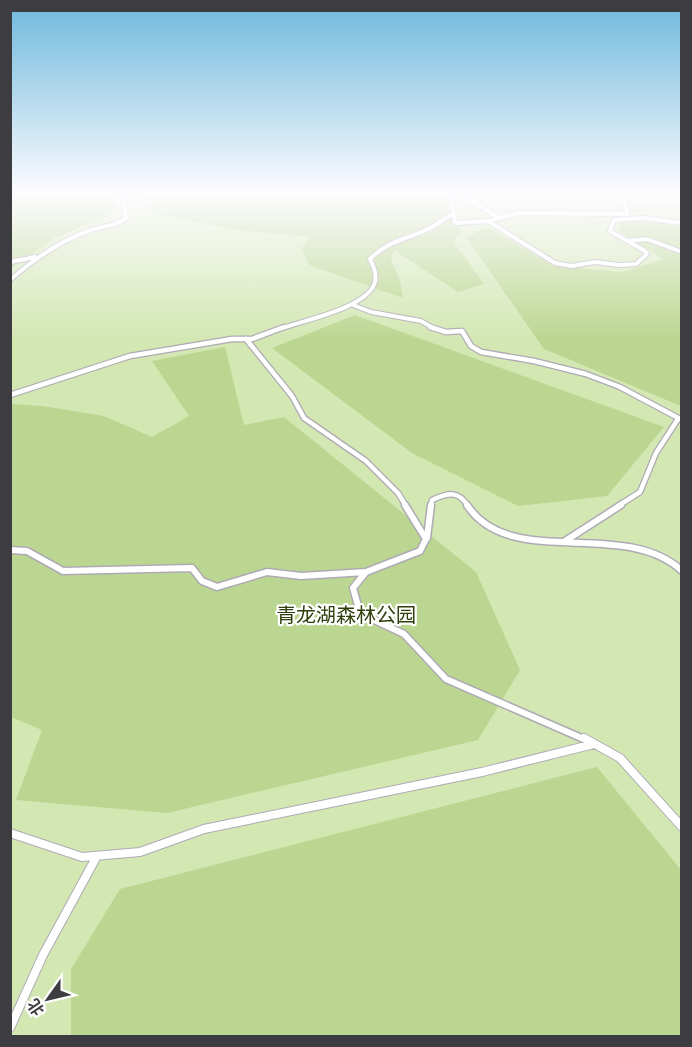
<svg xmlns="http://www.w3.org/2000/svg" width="692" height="1047" viewBox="0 0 692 1047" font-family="'IBM Plex Sans','Noto Sans SC',sans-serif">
<rect width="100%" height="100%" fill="#fbf8ff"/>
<path fill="#d3e7b3" d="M10,194h671v842h-670z"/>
<path fill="#bbd690" d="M11,194h105l-2,19 -61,26 -42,29z
M144,194h303l2,16 13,21 -8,11 30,42 -26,8 -64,-42 -3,9 9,22 3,17 -94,-33 -7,-17 8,-11 -74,-7 -85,-17z
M623,220l58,5v181l-137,-57 -78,-112 22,-10 65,39 69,6 42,-13 -46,-28z
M355,315l309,112 -57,69 -89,10 -106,-53 -140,-105z
M225,347l19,78 40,-8 192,155 44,98 -42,70 -311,73 -151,-13 26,-70 -31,-13 -1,-313 32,2 62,10 48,21 37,-21 -37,-55z
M597,767l84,103v166h-610v-67l49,-80z"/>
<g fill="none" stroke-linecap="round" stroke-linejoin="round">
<g stroke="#aeaab4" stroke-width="6">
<path id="lane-far3" d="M451,194l4,29 33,-2 67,42 16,3 24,-4 24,3 17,-1 11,-10 -2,-3 -35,-20 4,-11 29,-2 39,5
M468,194l1,5 28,18
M488,221l30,-8 110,1 -7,-20
M627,241l20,-2 35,13
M10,262l25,-5
M10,280c24,-21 51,-40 81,-50 10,-3 21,-4 31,-9l4,-3 -3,-24
M353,305l18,7 50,9 14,8
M280,329c24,-9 88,-21 95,-47 2,-9 -2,-16 -5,-23 19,-19 36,-19 58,-30 9,-4 16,-11 25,-15"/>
</g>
<g stroke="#aeaab4" stroke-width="7">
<path id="lane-far2" d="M430,327l16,5 16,-1 9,15 10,6 53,9 52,13 34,13 62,33
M246,339l46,57 12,22 62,43 32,32 8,13
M10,395l120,-39 102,-17h20l32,-12
M431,506l1,-6c16,-7 26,-10 36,6
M618,506l22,-14 16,-39 22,-34"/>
</g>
<g stroke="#aeaab4" stroke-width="9">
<path id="lane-far1" d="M405,505l21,34 -6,12 -54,21 -13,16 6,21 11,9 34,16 42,45 140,61
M467,505c43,66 158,12 215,66
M427,538l4,-33
M565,541l56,-36
M10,550l17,1 36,20 129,-3 10,13 15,6 50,-15 34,4 65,-4"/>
</g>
<g stroke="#aeaab4" stroke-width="10">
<path id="lane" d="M584,738l36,20 62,69
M10,833l72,24 58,-5 64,-23 278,-57 112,-28
M10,1028l33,-73 54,-99"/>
</g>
<path stroke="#aba9af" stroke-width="1.5" stroke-dasharray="4 2" stroke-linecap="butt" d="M633,211l10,-5 31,2 -1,-4 8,-3 -2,-7"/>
<use href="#lane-far3" stroke="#fff" stroke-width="4"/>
<use href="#lane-far2" stroke="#fff" stroke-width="4.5"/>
<use href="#lane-far1" stroke="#fff" stroke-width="6"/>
<use href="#lane" stroke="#fff" stroke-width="8"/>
</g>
<linearGradient id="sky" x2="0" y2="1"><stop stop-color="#6db8dc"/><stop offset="0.57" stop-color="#fdfcff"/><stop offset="1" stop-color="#fdfcff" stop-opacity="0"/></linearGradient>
<rect width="692" height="340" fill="url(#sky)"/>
<g text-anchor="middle" stroke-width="4.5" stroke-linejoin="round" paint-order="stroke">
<g font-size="20" fill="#303f0c" stroke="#fff">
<text x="346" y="622">青龙湖森林公园</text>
</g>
</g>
<rect width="692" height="1047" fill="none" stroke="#3d3c40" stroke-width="24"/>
<g transform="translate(48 999) rotate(236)" stroke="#ffffff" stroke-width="4.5" paint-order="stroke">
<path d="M0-4.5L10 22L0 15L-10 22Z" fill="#3d3c40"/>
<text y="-9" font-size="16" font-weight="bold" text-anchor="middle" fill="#3d3c40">北</text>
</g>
</svg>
